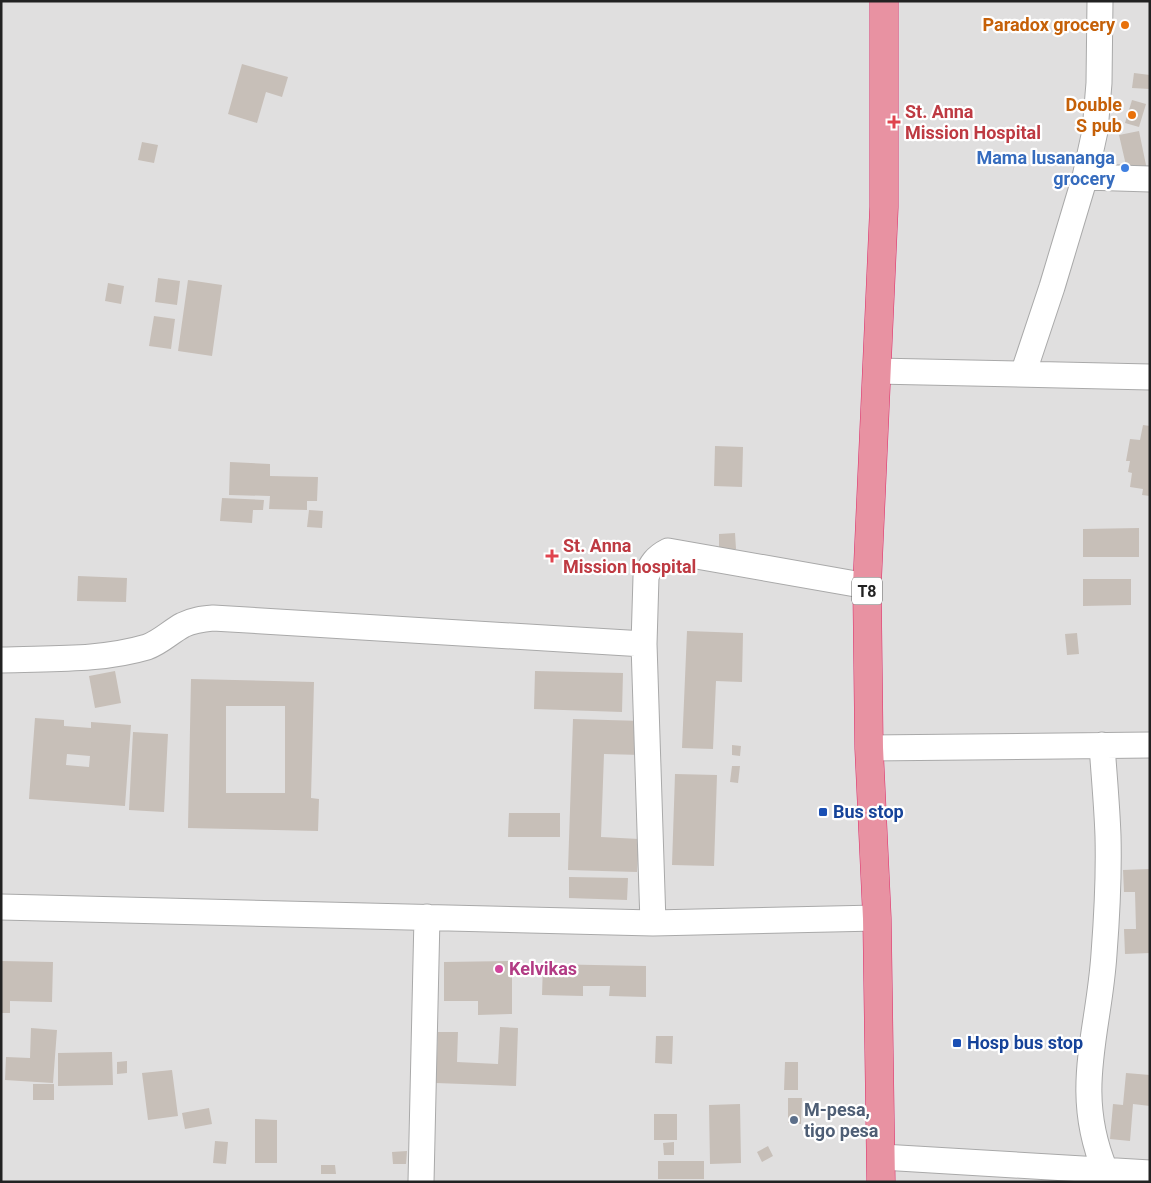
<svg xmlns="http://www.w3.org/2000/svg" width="1151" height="1183" viewBox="0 0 1151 1183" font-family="Roboto,sans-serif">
<rect width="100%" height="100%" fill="#f2efe9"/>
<path fill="#e0dfdf" d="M1,1h1149v1181h-1149z"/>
<path fill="#c7bfb8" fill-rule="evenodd" d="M242,64l46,13 -6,20 -16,-5 -9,31 -29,-9z
M1134,73l16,2v14l-18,-1z
M1132,100l14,4 -7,23 -14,-4z
M1139,131l8,39 -19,4 -9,-39z
M142,142l16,3 -4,18 -16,-3z
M158,278l22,3 -3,24 -22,-3z
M188,280l34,5 -10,71 -34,-5z
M108,283l16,3 -3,18 -16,-3z
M154,316l21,3 -4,30 -22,-3z
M1143,425l7,1v70l-8,-1 1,-6 -13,-2 2,-14 -4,-1 2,-11h-4l4,-22 10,1z
M715,446l28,1 -1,40 -28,-1z
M230,462l40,2v12l48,1 -1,24h-10v9l-38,-1 1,-13 -41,-1z
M222,498l42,2 -1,10h-10l-1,13 -32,-2z
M309,510l14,1 -1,17 -15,-1z
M1139,528v29h-56v-28z
M735,533l1,16 -17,1v-16z
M78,576l49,2 -1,24 -49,-1z
M1083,579h48v26l-48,1z
M687,631l56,2 -1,49 -26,-1 -3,68 -31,-1z
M1077,633l2,21 -12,1 -2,-21z
M115,671l6,32 -26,5 -6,-32z
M535,671l88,2 -1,39 -88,-3z
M191,679l123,3 -3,116 8,1 -1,32 -130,-3zM226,706h59v87h-59z
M35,718l29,2v6l27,2v-6l40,3 -6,81 -96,-7zM67,754l23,2 -1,11 -23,-2z
M573,719l69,2 -1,34 -37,-1 -3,83 38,2 -2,33 -69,-2z
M133,732l35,2 -4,78 -35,-2z
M732,745l9,1 -1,10 -8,-1z
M732,766h8l-2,17 -8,-1z
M675,774l42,1 -3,91 -42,-1z
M509,813h51v24h-52z
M1150,869v84l-25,1 -1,-25h12l-1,-37h-11l-1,-22z
M569,877l59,1 -1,22 -58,-2z
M1,961l52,1 -1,40 -42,-1v12h-9z
M512,961v53l-34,1v-14h-34v-39z
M543,964l103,2v31l-37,-1 1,-10h-27v10l-41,-1z
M500,1027l18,1 -2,58 -80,-3 2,-51h20l-1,30 41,2z
M31,1028l26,2 -4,53 -48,-3 1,-23 24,1z
M656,1036h17l-1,28 -17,-1z
M112,1052l1,33 -55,1v-33z
M127,1061v12l-10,1v-12z
M785,1062h13v28h-14z
M172,1070l6,46 -30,4 -6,-47z
M1126,1073l24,2v31l-17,-2 -3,37 -20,-2 3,-35 10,1z
M33,1084h21v16h-21z
M788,1098h14l-1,26 -13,-1z
M740,1104l1,59 -31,1 -1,-59z
M209,1108l3,16 -27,5 -3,-16z
M654,1114h23v26h-23z
M255,1119l22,1v43h-22z
M215,1141l13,1 -2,22 -13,-1z
M674,1142v13h-10l-1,-12z
M768,1146l5,10 -11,6 -5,-10z
M407,1151l-1,13h-13l-1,-12z
M658,1161h46v18h-46z
M321,1165h14l1,9h-15z"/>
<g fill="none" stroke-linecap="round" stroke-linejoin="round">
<g stroke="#a9a9a9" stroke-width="27">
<path id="street" d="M1085,177l65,2
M876,371l274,6
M1023,374l29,-87 33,-110 10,-46 4,-48 1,-82
M1,660c48,-2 99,1 146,-13 14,-5 23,-15 36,-22 10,-5 19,-6 30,-7l431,26
M1102,745c2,30 5,61 6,91 1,39 -1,79 -4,118 -5,79 -32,137 1,216
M869,748l281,-3
M1,907l652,16 224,-5
M653,923l-9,-279 2,-67c5,-13 10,-20 22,-26l199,35
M882,1157l268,16
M421,1182l6,-265"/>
</g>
<g stroke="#dc2a67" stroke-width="29">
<path id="highway" d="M881,1182l-4,-264 -8,-170 -2,-162 17,-379v-206"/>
</g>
<use href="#street" stroke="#fff" stroke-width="25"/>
<use href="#highway" stroke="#e892a2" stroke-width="28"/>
</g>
<g fill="#e8710a" stroke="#fff" stroke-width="2">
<circle cx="1125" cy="25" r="5"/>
<circle cx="1132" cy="115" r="5"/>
</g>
<g fill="#e0444e" stroke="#fff" stroke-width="2">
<path d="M891.5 114.5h5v5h5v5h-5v5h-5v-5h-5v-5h5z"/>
<path d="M549.5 548.5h5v5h5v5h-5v5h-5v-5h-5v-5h5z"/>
</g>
<circle fill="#3f7fe0" stroke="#fff" stroke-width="2" cx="1125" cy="168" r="5"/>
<g fill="#1a4fb4" stroke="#fff" stroke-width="2">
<rect x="818" y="807" width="10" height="10" rx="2.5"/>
<rect x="952" y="1038" width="10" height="10" rx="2.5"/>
</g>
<circle fill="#d1479c" stroke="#fff" stroke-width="2" cx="499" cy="969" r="5"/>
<circle fill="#5c6f8a" stroke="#fff" stroke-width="2" cx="794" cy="1120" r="5"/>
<g text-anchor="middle" stroke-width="4.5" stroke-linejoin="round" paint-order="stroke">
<rect fill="#fff" stroke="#646464" stroke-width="1" x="852" y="577.5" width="30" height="27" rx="4"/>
<g font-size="16" font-weight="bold" fill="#222">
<text x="867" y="597">T8</text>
</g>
<g font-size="18" font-weight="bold" fill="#c56008" stroke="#fff" text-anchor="end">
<text x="1115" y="31">Paradox grocery</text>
<text x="1122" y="111">Double<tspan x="1122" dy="21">S pub</tspan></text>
</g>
<g font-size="18" font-weight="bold" fill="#be3a42" stroke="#fff" text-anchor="start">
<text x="905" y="118">St. Anna<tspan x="905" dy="21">Mission Hospital</tspan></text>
<text x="563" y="552">St. Anna<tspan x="563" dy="21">Mission hospital</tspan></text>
</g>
<g font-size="18" font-weight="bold" fill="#366cbe" stroke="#fff" text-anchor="end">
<text x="1115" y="164">Mama lusananga<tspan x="1115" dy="21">grocery</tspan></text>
</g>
<g font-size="18" font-weight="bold" fill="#164399" stroke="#fff" text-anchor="start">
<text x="833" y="818">Bus stop</text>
<text x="967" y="1049">Hosp bus stop</text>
</g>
<g font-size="18" font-weight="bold" fill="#b23c85" stroke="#fff" text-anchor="start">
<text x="509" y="975">Kelvikas</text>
</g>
<g font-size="18" font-weight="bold" fill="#4e5e75" stroke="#fff" text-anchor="start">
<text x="804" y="1116">M-pesa,<tspan x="804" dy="21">tigo pesa</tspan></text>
</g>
</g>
<rect width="1151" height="1183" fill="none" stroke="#222222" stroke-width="5"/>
</svg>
